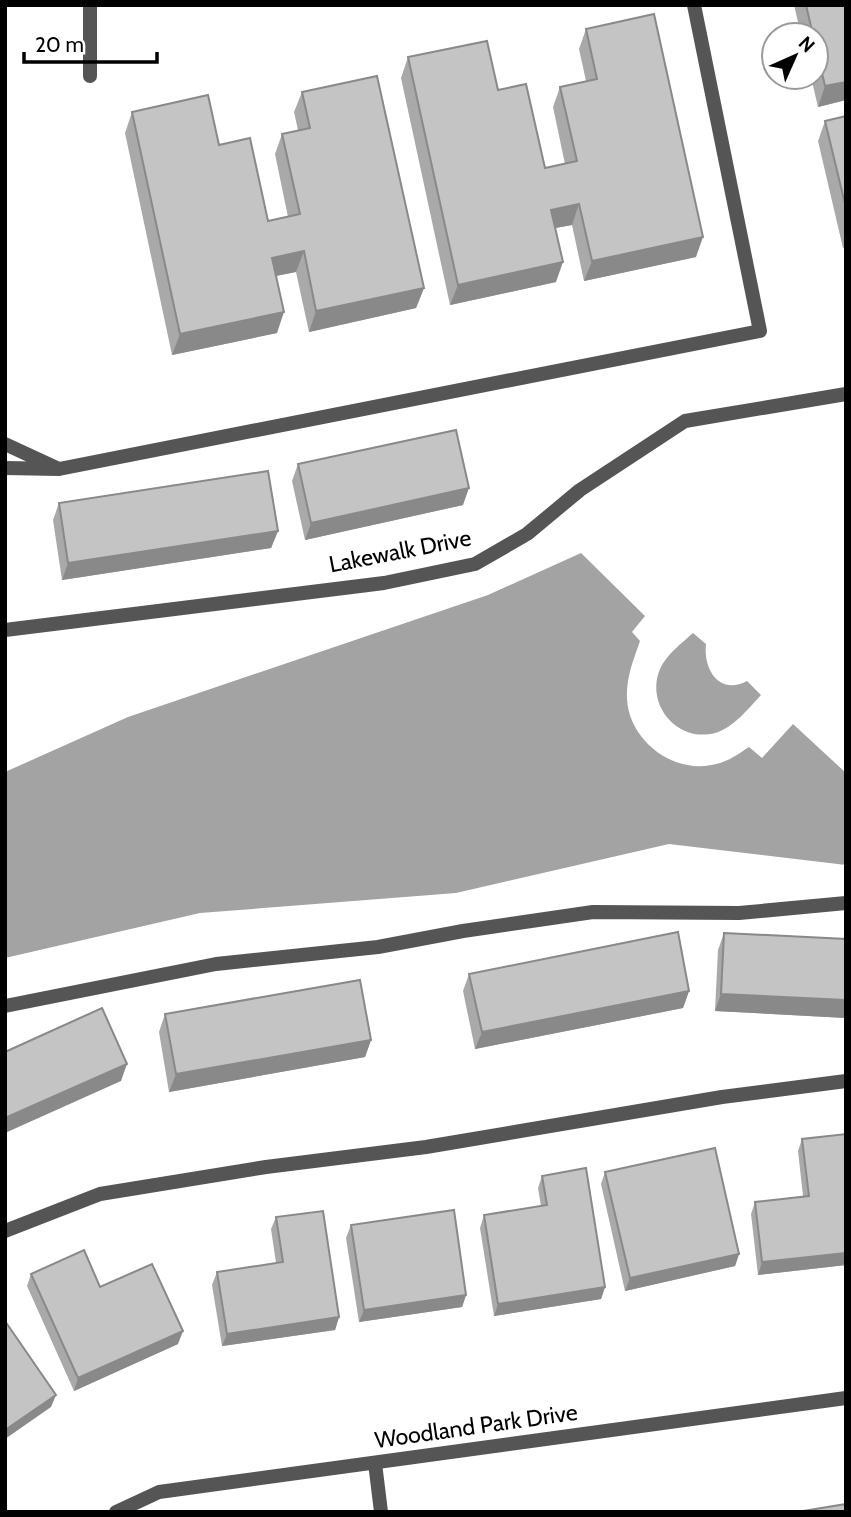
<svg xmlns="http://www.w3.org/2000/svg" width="851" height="1517" viewBox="0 0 851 1517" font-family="Cabin,sans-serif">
<rect width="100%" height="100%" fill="#fff"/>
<path fill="#a3a3a3" d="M581,553l64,63 -13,16 8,9c-7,20 -14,37 -13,58 2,40 44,74 84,66 15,-2 26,-10 38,-18l13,11 31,-34 53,49v92l-177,-21 -213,49 -256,20 -195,45v-186l123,-55 360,-122z
M693,633l13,11c-3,25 13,52 41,37l14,14c-13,14 -28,33 -46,38 -38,10 -70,-29 -55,-64 6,-14 22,-26 33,-36z"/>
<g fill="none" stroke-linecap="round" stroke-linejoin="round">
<path stroke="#555" stroke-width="14" d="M5,1231l95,-37 166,-27 160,-20 296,-50 124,-16"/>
<path stroke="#555" stroke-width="14" d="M90,5v71
M5,444l54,25 -54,-1
M59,469l701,-138 -66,-326
M5,630l379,-47 91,-19 52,-30 53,-44 105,-69 161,-27
M5,1006l211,-42 162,-17 85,-16 130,-19 146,1 107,-10
M375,1463l6,49
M116,1512l43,-20 687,-94"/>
</g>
<path fill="#a9a9a9" d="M794,5h52v95l-28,7 -7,-30h5v-42h-15z
M586,29l110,228 -112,24 -12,-56 -17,3 1,54 -106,23 -49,-227 7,-21 90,33 47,78 20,-4 -12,-57 7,-20 26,-6 -7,-32z
M302,92l122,196 -8,20 -107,24 -13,-60 -20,4 1,57 -105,22 -47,-222 7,-21 87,33 49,76 20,-4 -13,-63 7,-20 16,-4 -4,-18z
M846,116v131l-3,1 -25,-107 7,-20z
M298,464l165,41 -158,35 -13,-59z
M59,503l219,28 -7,17 -209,32 -9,-60z
M724,933l122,6v79l-131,-7 3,-61z
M469,974l220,17 -6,17 -208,41 -12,-58z
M165,1014l206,26 -6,17 -196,35 -10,-60z
M802,1139l44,126 -88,10 -7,-61 4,-12 48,-6 -5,-45z
M605,1172l134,82 -4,12 -110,25 -24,-107z
M542,1176l63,111 -4,12 -107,17 -14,-88 4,-13 57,-9 -3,-18z
M276,1217l63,100 -4,13 -113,16 -10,-61 5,-13 59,-9 -5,-34z
M351,1225l115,70 -4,12 -103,15 -13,-84z
M31,1274l69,13 78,57 -104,47 -47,-105z"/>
<path fill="#898989" d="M846,82v18l-28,7 7,-21z
M579,204l-7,21 -28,5 7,-20z
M703,237l-7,20 -112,24 8,-20z
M304,251l-8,21 -31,6 7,-20z
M563,262l-7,20 -106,23 8,-20z
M424,288l-8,20 -107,24 7,-21z
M284,312l-7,21 -105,22 8,-21z
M469,488l-6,17 -158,35 6,-17z
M278,531l-7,17 -209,32 6,-17z
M689,991l-6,17 -208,41 7,-17z
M721,994l125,6v18l-131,-7z
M371,1040l-6,17 -196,35 7,-18z
M127,1064l-6,17 -116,52v-15z
M846,1253v12l-88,10 4,-13z
M739,1254l-4,12 -110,25 5,-13z
M605,1287l-4,12 -107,17 4,-12z
M466,1295l-4,12 -103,15 5,-12z
M339,1317l-4,13 -113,16 5,-12z
M183,1331l-5,13 -104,47 4,-13z
M56,1395l-5,12 -46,32v-9z"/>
<path fill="#c4c4c4" stroke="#898989" stroke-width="2" d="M806,5h40v77l-21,4 -9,-39v-12h-3z
M654,14l49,223 -111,24 -13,-57 -28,6 12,52 -105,23 -50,-228 79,-16 11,49 28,-6 19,84 32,-7 -17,-74 37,-8 -11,-50z
M377,76l47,212 -108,23 -12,-60 -32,7 12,54 -104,22 -48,-222 76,-17 11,50 31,-7 18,83 32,-7 -18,-80 28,-6 -8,-36z
M846,116v92l-21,-87z
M456,430l13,58 -158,35 -13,-59z
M268,471l10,60 -210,32 -9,-60z
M678,932l11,59 -207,41 -13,-58z
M724,933l122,6v61l-125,-6z
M360,980l11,60 -195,34 -11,-60z
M102,1008l25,56 -122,54v-66z
M846,1134v119l-84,9 -7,-60 54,-6 -7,-57z
M715,1148l24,106 -109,24 -25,-106z
M586,1168l19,119 -107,17 -14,-89 63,-10 -5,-29z
M454,1210l12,85 -102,15 -13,-85z
M323,1211l16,106 -112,17 -10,-62 66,-10 -7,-45z
M84,1250l16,37 52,-23 31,67 -105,47 -47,-104z
M5,1321l51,74 -51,35z
M846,1504v8h-49z"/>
<g text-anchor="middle" stroke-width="6" stroke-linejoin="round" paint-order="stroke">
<g font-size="23" fill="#000" stroke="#fff">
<text transform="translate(400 551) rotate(-11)" y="8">Lakewalk Drive</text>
<text transform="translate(476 1426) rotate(-8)" y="8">Woodland Park Drive</text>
</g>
</g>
<rect width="851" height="1517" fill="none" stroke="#000000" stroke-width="14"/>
<g transform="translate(795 56) rotate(45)"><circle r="33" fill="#ffffff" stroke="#999999" stroke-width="2"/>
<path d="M0-5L12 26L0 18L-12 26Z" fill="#000000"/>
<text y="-10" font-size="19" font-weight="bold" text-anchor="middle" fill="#000000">N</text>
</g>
<path d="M24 52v10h133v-10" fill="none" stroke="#000000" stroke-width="3.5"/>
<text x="35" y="52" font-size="21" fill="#000000" stroke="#ffffff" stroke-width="5" paint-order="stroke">20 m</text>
</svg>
